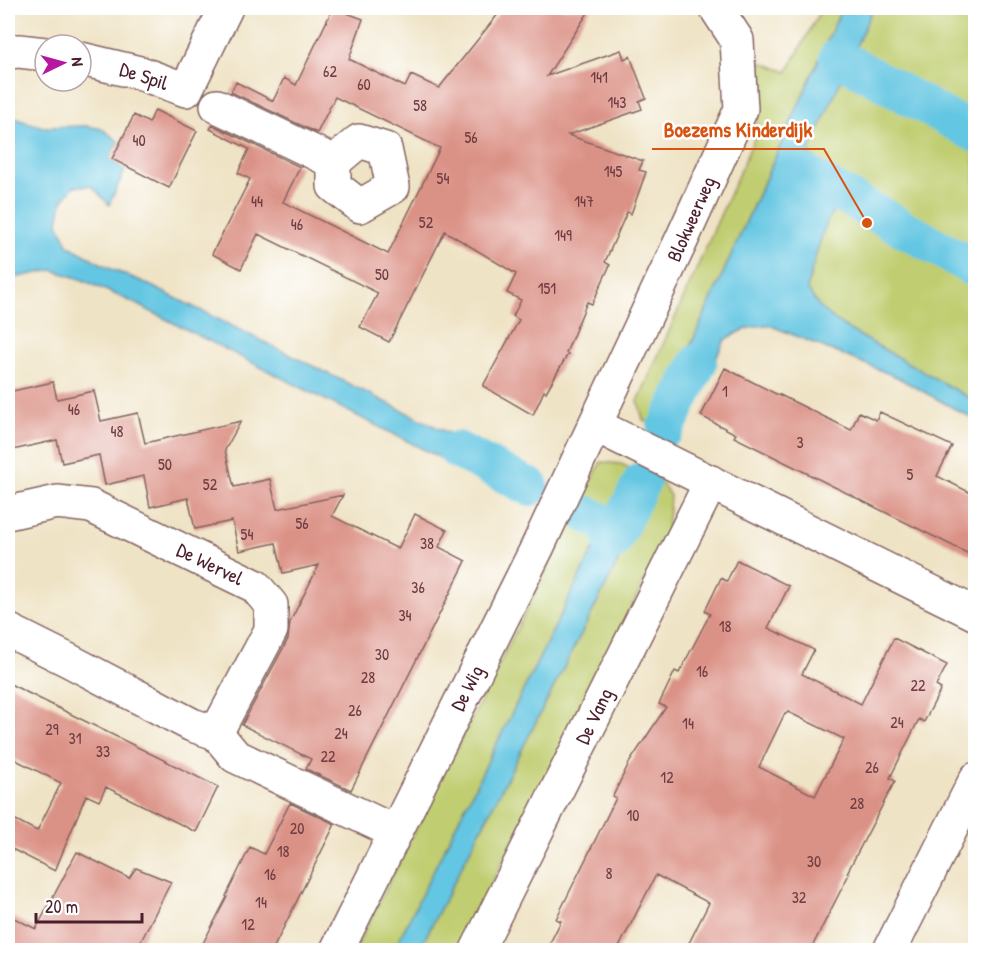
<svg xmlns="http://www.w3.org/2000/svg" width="983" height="958" viewBox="0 0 983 958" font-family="'Patrick Hand',sans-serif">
<rect width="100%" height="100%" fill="#fff"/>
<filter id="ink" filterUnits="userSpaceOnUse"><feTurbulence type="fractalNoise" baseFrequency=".0167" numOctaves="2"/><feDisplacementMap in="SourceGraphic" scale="12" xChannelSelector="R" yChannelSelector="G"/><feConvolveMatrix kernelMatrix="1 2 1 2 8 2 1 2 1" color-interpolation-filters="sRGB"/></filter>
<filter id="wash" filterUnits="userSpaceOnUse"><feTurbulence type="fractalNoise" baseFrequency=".008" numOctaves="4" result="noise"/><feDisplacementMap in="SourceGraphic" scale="24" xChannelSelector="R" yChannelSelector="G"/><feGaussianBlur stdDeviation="1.35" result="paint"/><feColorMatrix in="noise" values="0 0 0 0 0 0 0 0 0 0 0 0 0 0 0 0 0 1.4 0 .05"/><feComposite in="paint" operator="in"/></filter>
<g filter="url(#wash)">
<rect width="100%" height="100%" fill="#efe3c5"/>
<path fill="#c0cd6f" stroke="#85764d" stroke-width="1.5" d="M822,8h20l-174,388 3,10 6,5 -9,21 -25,-12 -5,-19 116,-262c6,-28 9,-49 7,-77l26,10z
M852,8h123v407l-240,-133z
M601,462l20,2 42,20 7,12 -3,40 -118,235 -92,179h-38l224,-437 -13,-20 -9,1 -227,456h-39z"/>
<path fill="#63c6e2" stroke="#567286" stroke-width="1.5" d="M842,8h31l-63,142v5c14,9 40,24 45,40 -5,6 -14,7 -20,13 -12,14 -23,62 -28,81l14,20 27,20 127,72v19l-78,-43 -128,-52c-16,0 -31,6 -44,15l-35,69 -7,4c-10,-3 -12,-7 -15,-17z
M874,71l101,55v11l-103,-59z
M8,116l35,11 44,-1 15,3 16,12 -9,18 16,11 -16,35 -17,-19h-18l-12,15 -4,22 11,23 42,23 30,12 362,179 3,4c-1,7 -5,18 -12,21l-362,-183 -49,-22 -30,-10 -45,9z
M895,212l80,45v15l-87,-49z
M630,493l12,9 1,11 -224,437h-25l227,-456z"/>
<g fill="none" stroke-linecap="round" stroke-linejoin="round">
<path stroke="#63c6e2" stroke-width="38" d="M838,57l138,77
M806,174l170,95
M666,428l32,-65
M457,450l73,37
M588,515l30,15
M612,542l30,-61"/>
</g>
<g id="blocks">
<path fill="#db9286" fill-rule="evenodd" d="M333,8l30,11 -14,40 56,28 6,-12 28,13 64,-80h88l-44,68 74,-26 3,9 6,-3 16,42 -7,3 3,8 -74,26 75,26 -4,9 7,2 -15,42 -4,-2 -22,50 5,3 -18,39 -5,-2 -21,51 2,1 -22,38 -2,-1 -11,24 -50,-29 36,-66 -6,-4 8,-16 -14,-7 9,-19 -71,-43 -56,111 -29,-15 18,-34 -120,-59 -17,35 -29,-15 38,-75 -12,-6 11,-24 -39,-20 3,-4 87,42 -17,35 105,52 52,-106 -105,-51 -18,36 -86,-41 5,-10 37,19 11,-23 12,7z
M155,110l42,21 -28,57 -57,-29 22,-44 15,8z
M725,368l55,28v-1l71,35 8,-18 17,8 4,-8 72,34 -15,30 38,19v62l-241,-120 2,-3 -35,-18z
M53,382l4,17 37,-8 7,30 37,-8 7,30 96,-22 -16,29 9,37 36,-8 7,30 66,-14 -11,21 66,33 17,-35 32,16 -8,17 27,14 -115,229 -45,-21 5,-10 -69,-34 46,-86 2,-17 29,-57 -36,8 -7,-30 -37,8 -7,-30 -37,8 -7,-31 -38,9 -6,-31 -39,9 -6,-30 -37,8 -5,-23 -49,11v-59z
M737,560l52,26 -21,42 46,22 -12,24 59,30 33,-66 53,27 -11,21 5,3 -17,33 -5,-3 -29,59 5,3 -48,92 2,1 -39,77h-125l24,-48 -53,-28 -39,76h-52l-15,-8 11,-22 -5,-2 60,-121 -3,-2 16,-33 37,-56 -7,-3 16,-33 4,2 31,-59 -5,-3 16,-33 6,3zM788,712l56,27 -29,57 -56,-29 26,-54 1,1z
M8,683l210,104 -22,45 -90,-45 -7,14 -13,-6 -31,76 -47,-24v-31l29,15 24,-48 -53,-27z
M290,803l45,21 -63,127h-73l28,-54 -1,-1 24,-49 14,7z
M77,852l52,26 7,-10 35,14 -35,69h-128v-36l28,14z"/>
</g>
</g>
<g filter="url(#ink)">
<use href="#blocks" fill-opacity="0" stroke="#846461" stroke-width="1.5"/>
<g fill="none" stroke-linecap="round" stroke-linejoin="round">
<g stroke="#846461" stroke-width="36">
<path id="minor" d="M8,52l11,-1 26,3
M81,59l59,14 46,17 40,-82
M217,106l117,56v24l26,20 33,-19 -8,-38 -26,-8 -25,21
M595,425l381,189
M8,513l49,-11 34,4 164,80 16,19v25l-55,103
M8,630l60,30 124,65 24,8 19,23 160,76
M337,950l200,-402 145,-309 59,-130 -4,-69 -21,-32
M477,950l234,-468
M890,950l86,-171"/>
</g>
<use href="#minor" stroke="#fff" stroke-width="33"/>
</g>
</g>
<g text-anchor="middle" stroke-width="5" stroke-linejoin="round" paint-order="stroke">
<g font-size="16" fill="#6e3c42">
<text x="330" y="77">62</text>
<text x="599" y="83">141</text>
<text x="364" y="90">60</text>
<text x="617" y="108">143</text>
<text x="420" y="111">58</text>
<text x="471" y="143">56</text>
<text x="139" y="146">40</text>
<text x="613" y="177">145</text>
<text x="443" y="184">54</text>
<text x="257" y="207">44</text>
<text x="584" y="207">147</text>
<text x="426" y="228">52</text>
<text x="297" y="230">46</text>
<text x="563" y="241">149</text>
<text x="382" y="280">50</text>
<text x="547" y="294">151</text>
<text x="725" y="397">1</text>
<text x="74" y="415">46</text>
<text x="117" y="437">48</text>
<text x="800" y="448">3</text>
<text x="165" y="470">50</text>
<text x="910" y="480">5</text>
<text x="210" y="490">52</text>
<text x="302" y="529">56</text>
<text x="247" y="540">54</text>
<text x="427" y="549">38</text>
<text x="418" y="593">36</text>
<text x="405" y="621">34</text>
<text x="725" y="632">18</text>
<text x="382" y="660">30</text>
<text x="702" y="677">16</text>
<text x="368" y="683">28</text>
<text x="918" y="691">22</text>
<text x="355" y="716">26</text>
<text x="897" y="728">24</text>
<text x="688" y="729">14</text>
<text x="52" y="735">29</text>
<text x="341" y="739">24</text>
<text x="75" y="744">31</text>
<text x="103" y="757">33</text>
<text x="328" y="762">22</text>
<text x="872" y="773">26</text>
<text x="667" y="783">12</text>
<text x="857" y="809">28</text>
<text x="633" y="821">10</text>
<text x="297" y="834">20</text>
<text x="283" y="857">18</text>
<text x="814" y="867">30</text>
<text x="609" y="879">8</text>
<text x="270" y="880">16</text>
<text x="799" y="903">32</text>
<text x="261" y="908">14</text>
<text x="248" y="930">12</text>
</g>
<g font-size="20" fill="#4a1f2b" stroke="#fff">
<text transform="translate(144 76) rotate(18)" y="7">De Spil</text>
<text transform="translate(691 219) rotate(-66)" y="7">Blokweerweg</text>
<text transform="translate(210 564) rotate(26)" y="7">De Wervel</text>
<text transform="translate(467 688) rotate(-63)" y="7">De Wig</text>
<text transform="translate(594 716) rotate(-64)" y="7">De Vang</text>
</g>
</g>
<path fill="none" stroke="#d8530f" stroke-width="2" d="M867 223L824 149H652"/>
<circle fill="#d8530f" stroke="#fff" stroke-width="2" cx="867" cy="223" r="6"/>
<g font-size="21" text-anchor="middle" font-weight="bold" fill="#d8530f" stroke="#fff" stroke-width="5" stroke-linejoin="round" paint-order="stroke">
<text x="738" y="137">Boezems Kinderdijk</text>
</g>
<rect width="983" height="958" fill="none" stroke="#fff" stroke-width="30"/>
<g transform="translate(63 63) rotate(85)"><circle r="28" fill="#ffffff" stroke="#b7a5aa" stroke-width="1.5"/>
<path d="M0-4.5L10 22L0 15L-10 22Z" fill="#b5179e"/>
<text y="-9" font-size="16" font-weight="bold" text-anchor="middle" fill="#4a1f2b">N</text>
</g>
<path d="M36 913v9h106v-9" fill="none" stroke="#4a1f2b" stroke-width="3"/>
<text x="45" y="913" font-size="18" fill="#4a1f2b" stroke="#ffffff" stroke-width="4.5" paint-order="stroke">20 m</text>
</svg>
